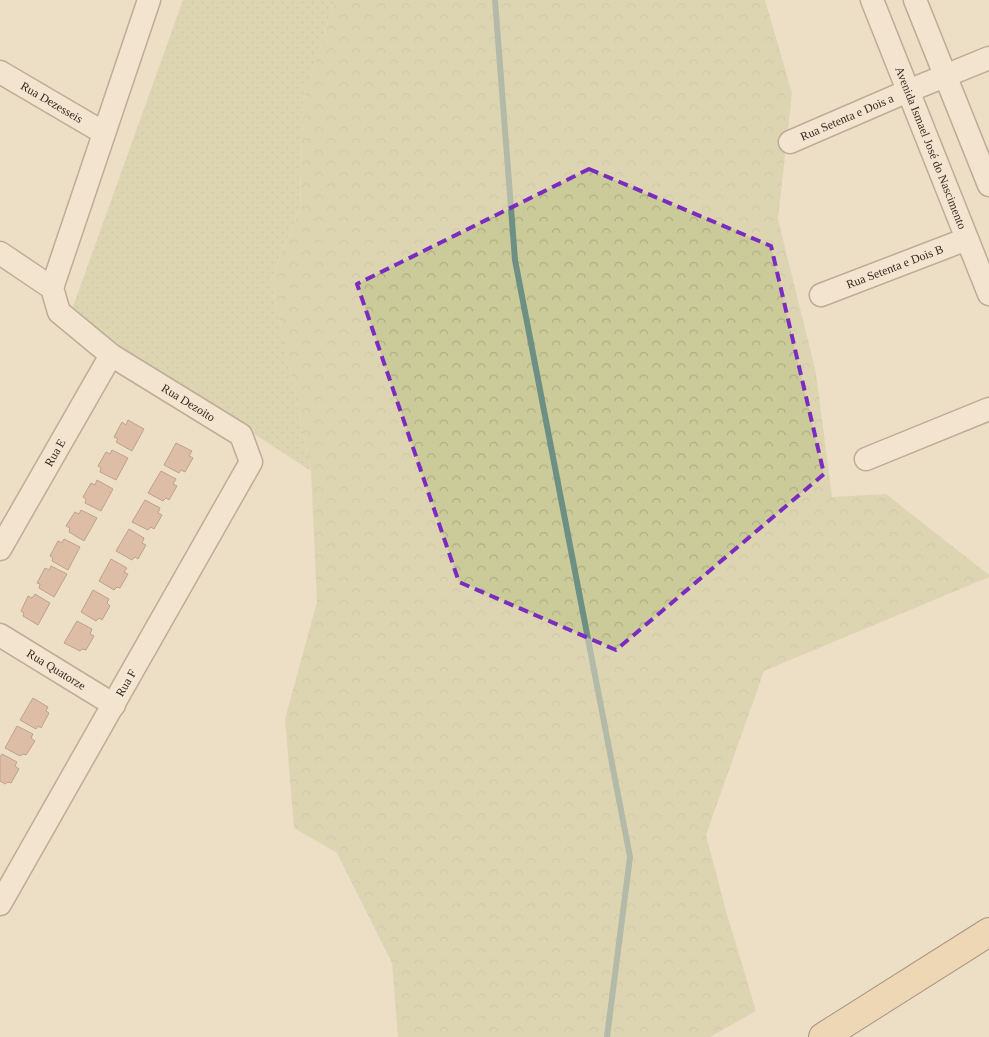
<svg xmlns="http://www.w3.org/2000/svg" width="989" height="1037" viewBox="0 0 989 1037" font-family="Georgia,serif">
<defs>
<pattern id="forest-crowns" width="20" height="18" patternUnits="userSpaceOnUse" patternTransform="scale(1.25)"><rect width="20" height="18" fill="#cbcb9a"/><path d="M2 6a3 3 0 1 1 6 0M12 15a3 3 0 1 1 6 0" fill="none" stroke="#afae84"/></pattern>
<pattern id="park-dots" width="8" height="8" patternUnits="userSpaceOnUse" patternTransform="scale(1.25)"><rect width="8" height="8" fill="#cbcb9a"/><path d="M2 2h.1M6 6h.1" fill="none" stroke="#afae84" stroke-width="1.8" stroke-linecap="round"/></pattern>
</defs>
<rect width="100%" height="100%" fill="#eddec6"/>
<path fill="url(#forest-crowns)" d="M335,0h430l27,93 -14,126 38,154 16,124 54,-3 103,81v2l-225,94 -58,164 20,76 30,100 -46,26h-312l-6,-74 -55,-110 -43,-25 -9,-109 32,-117 -6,-131 -40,-191 29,-73 3,-106z"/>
<path fill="url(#park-dots)" d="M183,0h152l-32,101 -3,106 -29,73 40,191 -241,-156z"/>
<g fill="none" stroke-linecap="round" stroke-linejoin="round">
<path stroke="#6e8f84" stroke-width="6" d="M495,0l20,260 115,597 -23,180"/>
</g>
<path fill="#ca957e" stroke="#875743" d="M128,420l16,9 -12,22 -16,-9 2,-3 -4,-2 8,-15 4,3z
M176,443l16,8 -3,5 4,2 -8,14 -4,-2 -2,3 -15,-8z
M112,450l16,8 -12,22 -16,-8 1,-4 -3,-2 8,-14 4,2z
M161,471l15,8 -3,5 4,2 -8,14 -3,-2 -3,3 -15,-8z
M97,480l16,9 -12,22 -16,-8 1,-4 -3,-2 8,-14 4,2z
M145,500l15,8 -2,5 4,2 -8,14 -3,-2 -3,3 -16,-8z
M81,510l16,8 -13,23 -15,-9 1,-4 -4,-2 9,-14 4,2z
M129,529l15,9 -2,5 4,2 -8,14 -3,-2 -3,3 -16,-9z
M64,539l16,8 -12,23 -16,-9 1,-3 -3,-2 8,-15 4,2z
M111,559l16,9 -3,4 4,2 -8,14 -3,-1 -3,3 -15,-9z
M51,566l16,8 -13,23 -15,-9 1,-4 -3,-1 8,-15 4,2z
M93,590l16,9 -2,4 3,3 -8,14 -3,-2 -3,3 -15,-9z
M35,594l15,9 -12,22 -15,-9 1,-3 -3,-2 7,-15 4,2z
M77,621l15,8 -2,5 4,2 -8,14 -4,-1 -2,2 -16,-8z
M33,698l15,9 -2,4 3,2 -8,15 -3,-2 -2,3 -16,-9z
M17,726l16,8 -2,4 4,3 -9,14 -3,-1 -3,2 -15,-8z
M2,754l15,8 -2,4 4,3 -8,14 -3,-1 -3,2 -5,-3v-24z"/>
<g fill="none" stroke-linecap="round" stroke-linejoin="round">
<g stroke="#886f5c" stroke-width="25">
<g id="minor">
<path id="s1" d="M872,0l117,294"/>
<path d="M915,0l74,185"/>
<path id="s2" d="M0,72l104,61"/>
<path id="s3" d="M790,142l118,-51 81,-33"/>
<path id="s4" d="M0,253l52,35 7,24 52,43 130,80 10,27 -251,442"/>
<path d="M52,288l97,-288"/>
<path id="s5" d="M821,295l146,-56"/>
<path d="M866,459l123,-50"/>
<path id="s6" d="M0,549l111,-194"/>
<path id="s7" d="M0,635l114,70"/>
</g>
</g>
<g stroke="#563e30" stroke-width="30">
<path id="major" d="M823,1037l166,-105"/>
</g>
<use href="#minor" stroke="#f8ecda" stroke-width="22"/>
<use href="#major" stroke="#efcea0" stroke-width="28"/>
</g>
<path d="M0 0H989V1037H0ZM589,169l182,77 53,228 -208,176 -157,-68 -102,-298z" fill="#eddec6" fill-opacity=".55" fill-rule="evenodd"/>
<path fill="none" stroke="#7b2cbf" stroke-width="4" stroke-dasharray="10 6" stroke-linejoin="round" d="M589,169l182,77 53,228 -208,176 -157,-68 -102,-298z"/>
<g text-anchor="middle" stroke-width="4.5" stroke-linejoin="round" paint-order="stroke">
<g font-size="12" fill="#392920" stroke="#f5e9d6">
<text dy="4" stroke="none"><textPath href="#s2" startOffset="60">Rua Dezesseis</textPath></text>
<text dy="4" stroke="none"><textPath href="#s3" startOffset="62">Rua Setenta e Dois a</textPath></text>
<text dy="4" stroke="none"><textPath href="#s1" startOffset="159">Avenida Ismael José do Nascimento</textPath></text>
<text dy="4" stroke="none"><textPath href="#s5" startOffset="79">Rua Setenta e Dois B</textPath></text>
<text dy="4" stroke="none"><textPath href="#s4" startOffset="246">Rua Dezoito</textPath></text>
<text dy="4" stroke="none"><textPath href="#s6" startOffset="111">Rua E</textPath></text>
<text dy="4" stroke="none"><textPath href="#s7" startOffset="66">Rua Quatorze</textPath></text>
<text transform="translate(126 683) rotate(-60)" y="4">Rua F</text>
</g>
</g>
</svg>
